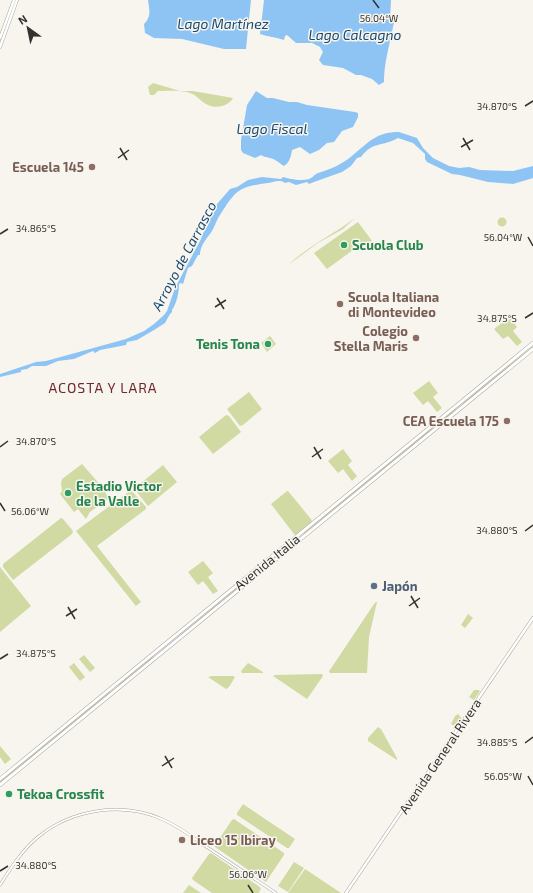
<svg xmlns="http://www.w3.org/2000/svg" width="533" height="893" viewBox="0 0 533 893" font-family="'Exo 2',sans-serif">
<rect width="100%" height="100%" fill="#f8f5ef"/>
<path fill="#d0daa2" d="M153,83l27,8h13l40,7c-4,8 -17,11 -25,7 -7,-3 -11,-10 -18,-12 -8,-3 -23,-2 -32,-2l-4,4h-4l-2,-8z
M497.5 222a4.5 4.5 0 1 1 9 0a4.5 4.5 0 1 1-9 0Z
M355,218l-12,11 -25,14 -30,22c20,-19 45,-30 67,-47z
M358,222l14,19 -19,9 -26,19 -13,-16z
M510,317l7,10 -4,4 9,11 -5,4 -9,-10 -5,3 -9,-10z
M270,336l6,8 -9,8 -6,-9z
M533,346v2l-70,57 1,-3z
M429,381l9,12 -5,4 9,11 -5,4 -9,-11 -5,4 -10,-12z
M249,392l13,17 -19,16 -3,1 -13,-17z
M455,409l1,1 -152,124 -1,-1z
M226,415l3,1 12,16 -28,22 -14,-17z
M343,449l9,12 -4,4 9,11 -5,5 -9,-12 -5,4 -10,-12z
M82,464l14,16 13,18 -19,14 -4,7 -8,-10 -4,3 -14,-18 2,-3 -1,-7 1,-5z
M163,465l14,17 -29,24 -12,-15 -1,-3z
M131,490l15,17v2l-49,37 44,56 -5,4 -60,-75z
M287,491h1l23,28 1,3 -16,13 -2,-1 -23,-30z
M61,518l2,1 10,12 -1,3 -59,46 -10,-13v-3z
M291,543h2l-112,92h-1z
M203,561l10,12 -5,4 10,14 -5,3 -10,-13 -5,4 -10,-13z
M0,567l31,39 -31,26z
M377,602l-8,35 -2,36h-37l-1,-2 3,-4 42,-63 2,-2z
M468,614l5,4 -8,10 -4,-3z
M84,655l11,13 -5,4 -11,-13z
M153,656v2l-35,28v-1z
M74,663l11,14 -5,4 -11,-14z
M248,663l15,9v1h-21l-1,-2z
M322,674l1,2 -16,23 -34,-23 2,-1z
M212,676h21l2,1 -6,10 -3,2 -18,-12z
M474,690h5l1,1 -6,9 -5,-3z
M110,691l1,2 -111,91v-3z
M458,714l4,5 -6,8 -5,-3 4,-8z
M378,727l3,2 16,29v2l-29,-19v-3z
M0,746l11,13 -6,5 -5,-7z
M243,804l52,35 -6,9h-2l-50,-33v-2z
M234,819l50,34v2l-18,27 -51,-35v-2l17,-25z
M211,853l50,35 -2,5h-47l-19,-13 -1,-2 17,-24z
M294,862l10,6 -16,24 -10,-6z
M305,869l36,24h-53z
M189,885l12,8h-18z"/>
<path fill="#8ec4f4" d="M148,0h103l-5,49h-22l-42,-10 -28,-1 -9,-5 -1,-9c8,-8 5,-15 4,-24z
M264,0h127l-1,20 4,3c-2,6 -2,12 -4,18 -3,14 -6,26 -6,41l-5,3 -7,-6 -11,-4h-5l-13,-7 -20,-3 -4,-5 4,-8 -3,-5 -8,-4h-16l-9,-8 -2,1 -1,4c-8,-3 -16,-3 -24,-6z
M256,91l11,7h6l16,4h8l10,3 48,7 3,1v4l-5,10 -11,4 -8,11 -7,1 -8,7 -9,4 -10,-7 -8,3c-1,6 -2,12 -8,16 -4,-2 -5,-4 -9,-6 -4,-3 -10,-2 -14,-5l-6,3 -12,-5 -2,-3v-10l6,-35z
M399,132l18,6 6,10 10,10 16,8 10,2 10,-1 11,3 33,1 20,-5v12l-20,6 -25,-2 -28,-7 -8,-1 -25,-12 -2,-3v-5l-12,-11 -15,-5c-16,9 -25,3 -37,19l-4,1 -6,8 -9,6 -28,10 -5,2 -2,-2 -11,3 -7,-3 -4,1c-5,-4 -11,-1 -17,0 -31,4 -32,8 -48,32 -4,6 -6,14 -10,19 -5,6 -10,13 -10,21h-2l-6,11 -4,2 -5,16 -2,-1 -2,1c0,8 -2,19 -7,26v2l-2,2 -5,9 -11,7 -17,10 -10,2 -1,3 -26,5 -5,3 -2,-2 -19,8 -16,2 -12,5h-14l-5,3 -6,1v2l-21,5v-3l36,-12 10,-1 80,-22 18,-8 10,-7 10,-9 3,-4 8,-23 26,-49 1,-4 6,-10 1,-5 6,-9 2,-7 13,-15 7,-2 11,-7 14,-3 19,2 2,-2c6,2 22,5 28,1 2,-1 4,-4 7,-5 13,-4 25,-9 35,-18 16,-13 23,-23 46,-23z"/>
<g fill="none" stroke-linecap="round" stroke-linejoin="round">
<g stroke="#a6a39d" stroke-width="3">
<path id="tertiary" d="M0,885c11,-17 22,-35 38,-48 34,-28 85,-36 126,-17 13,6 26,15 38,24 25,16 49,33 74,49"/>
</g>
<g stroke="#a6a39d" stroke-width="3.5">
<path id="secondary" d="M0,38l14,-38
M0,47l17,-47
M346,893l187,-275"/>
</g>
<g stroke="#a6a39d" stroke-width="4">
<path id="primary" d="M0,779l533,-436
M0,785l533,-436"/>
</g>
<use href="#tertiary" stroke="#fff" stroke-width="2"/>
<use href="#secondary" stroke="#fff" stroke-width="2.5"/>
<use href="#primary" stroke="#fff" stroke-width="3"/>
</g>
<path fill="none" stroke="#333230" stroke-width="1.5" d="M373,0l6,8M525,106l8,-5M463,138l7,12M461,147l12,-7M120,148l7,12M118,158l11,-8M0,234l8,-5M528,237l5,9M217,298l7,11M215,307l11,-7M525,318l8,-5M0,447l8,-6M314,447l7,12M312,457l11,-8M0,503l5,8M525,531l8,-6M411,596l7,12M409,606l11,-8M68,607l7,12M66,616l11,-7M0,659l8,-5M525,743l8,-6M165,756l7,12M162,766l12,-8M528,776l5,9M0,871l8,-5M248,885l5,8"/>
<g fill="#8d6e63" stroke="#f8f5ef" stroke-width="1.5">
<circle cx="92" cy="167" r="4"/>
<circle cx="340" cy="304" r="4"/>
<circle cx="416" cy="338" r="4"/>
<circle cx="507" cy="421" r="4"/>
<circle cx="182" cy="840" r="4"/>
</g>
<g fill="#2e9e5b" stroke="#f8f5ef" stroke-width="1.5">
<circle cx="344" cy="245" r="4"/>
<circle cx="268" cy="344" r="4"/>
<circle cx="68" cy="493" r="4"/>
<circle cx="9" cy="794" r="4"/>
</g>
<circle fill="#5c6f8a" stroke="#f8f5ef" stroke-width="1.5" cx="374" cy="586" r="4"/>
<g text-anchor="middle" stroke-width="3" stroke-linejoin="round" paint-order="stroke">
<g font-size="13" font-weight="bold" fill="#785e54" stroke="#f8f5ef" text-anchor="end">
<text x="84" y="172">Escuela 145</text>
<text x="348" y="302" text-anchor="start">Scuola Italiana<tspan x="348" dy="15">di Montevideo</tspan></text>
<text x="408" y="336">Colegio<tspan x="408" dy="15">Stella Maris</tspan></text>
<text x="499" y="426">CEA Escuela 175</text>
<text x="190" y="845" text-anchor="start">Liceo 15 Ibiray</text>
</g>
<g font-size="13" font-weight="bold" fill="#27864d" stroke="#f8f5ef" text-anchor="start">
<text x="352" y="250">Scuola Club</text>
<text x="260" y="349" text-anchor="end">Tenis Tona</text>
<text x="76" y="491">Estadio Victor<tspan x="76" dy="15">de la Valle</tspan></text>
<text x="17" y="799">Tekoa Crossfit</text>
</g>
<g font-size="13" fill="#333230" stroke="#f8f5ef">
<text transform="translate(267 562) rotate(-39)" y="5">Avenida Italia</text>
<text transform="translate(440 756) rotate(-56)" y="5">Avenida General Rivera</text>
</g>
<g font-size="13" font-weight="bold" fill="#4e5e75" stroke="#f8f5ef" text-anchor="start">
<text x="382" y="591">Japón</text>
</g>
<g font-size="14" font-style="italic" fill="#184a71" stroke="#f8f5ef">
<text x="223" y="29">Lago Martínez</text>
<text x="355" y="40">Lago Calcagno</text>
<text x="272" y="134">Lago Fiscal</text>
<text transform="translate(184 256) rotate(-62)" y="5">Arroyo de Carrasco</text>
</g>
<g font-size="14" letter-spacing="1" fill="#6e282f" stroke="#f8f5ef">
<text x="103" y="393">ACOSTA Y LARA</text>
</g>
</g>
<g font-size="10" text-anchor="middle" fill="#333230" stroke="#f8f5ef" stroke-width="3" stroke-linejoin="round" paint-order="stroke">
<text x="379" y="22">56.04°W</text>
<text x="497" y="110">34.870°S</text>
<text x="36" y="232">34.865°S</text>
<text x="503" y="241">56.04°W</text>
<text x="497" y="322">34.875°S</text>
<text x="36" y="445">34.870°S</text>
<text x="30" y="515">56.06°W</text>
<text x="497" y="534">34.880°S</text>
<text x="36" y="657">34.875°S</text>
<text x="497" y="746">34.885°S</text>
<text x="503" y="780">56.05°W</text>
<text x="36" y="869">34.880°S</text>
<text x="248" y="878">56.06°W</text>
</g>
<g transform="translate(28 28) rotate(327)" stroke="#f8f5ef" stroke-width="3" paint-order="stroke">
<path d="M0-3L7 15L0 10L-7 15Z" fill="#333230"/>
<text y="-6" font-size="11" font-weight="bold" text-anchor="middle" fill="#333230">N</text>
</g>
</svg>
